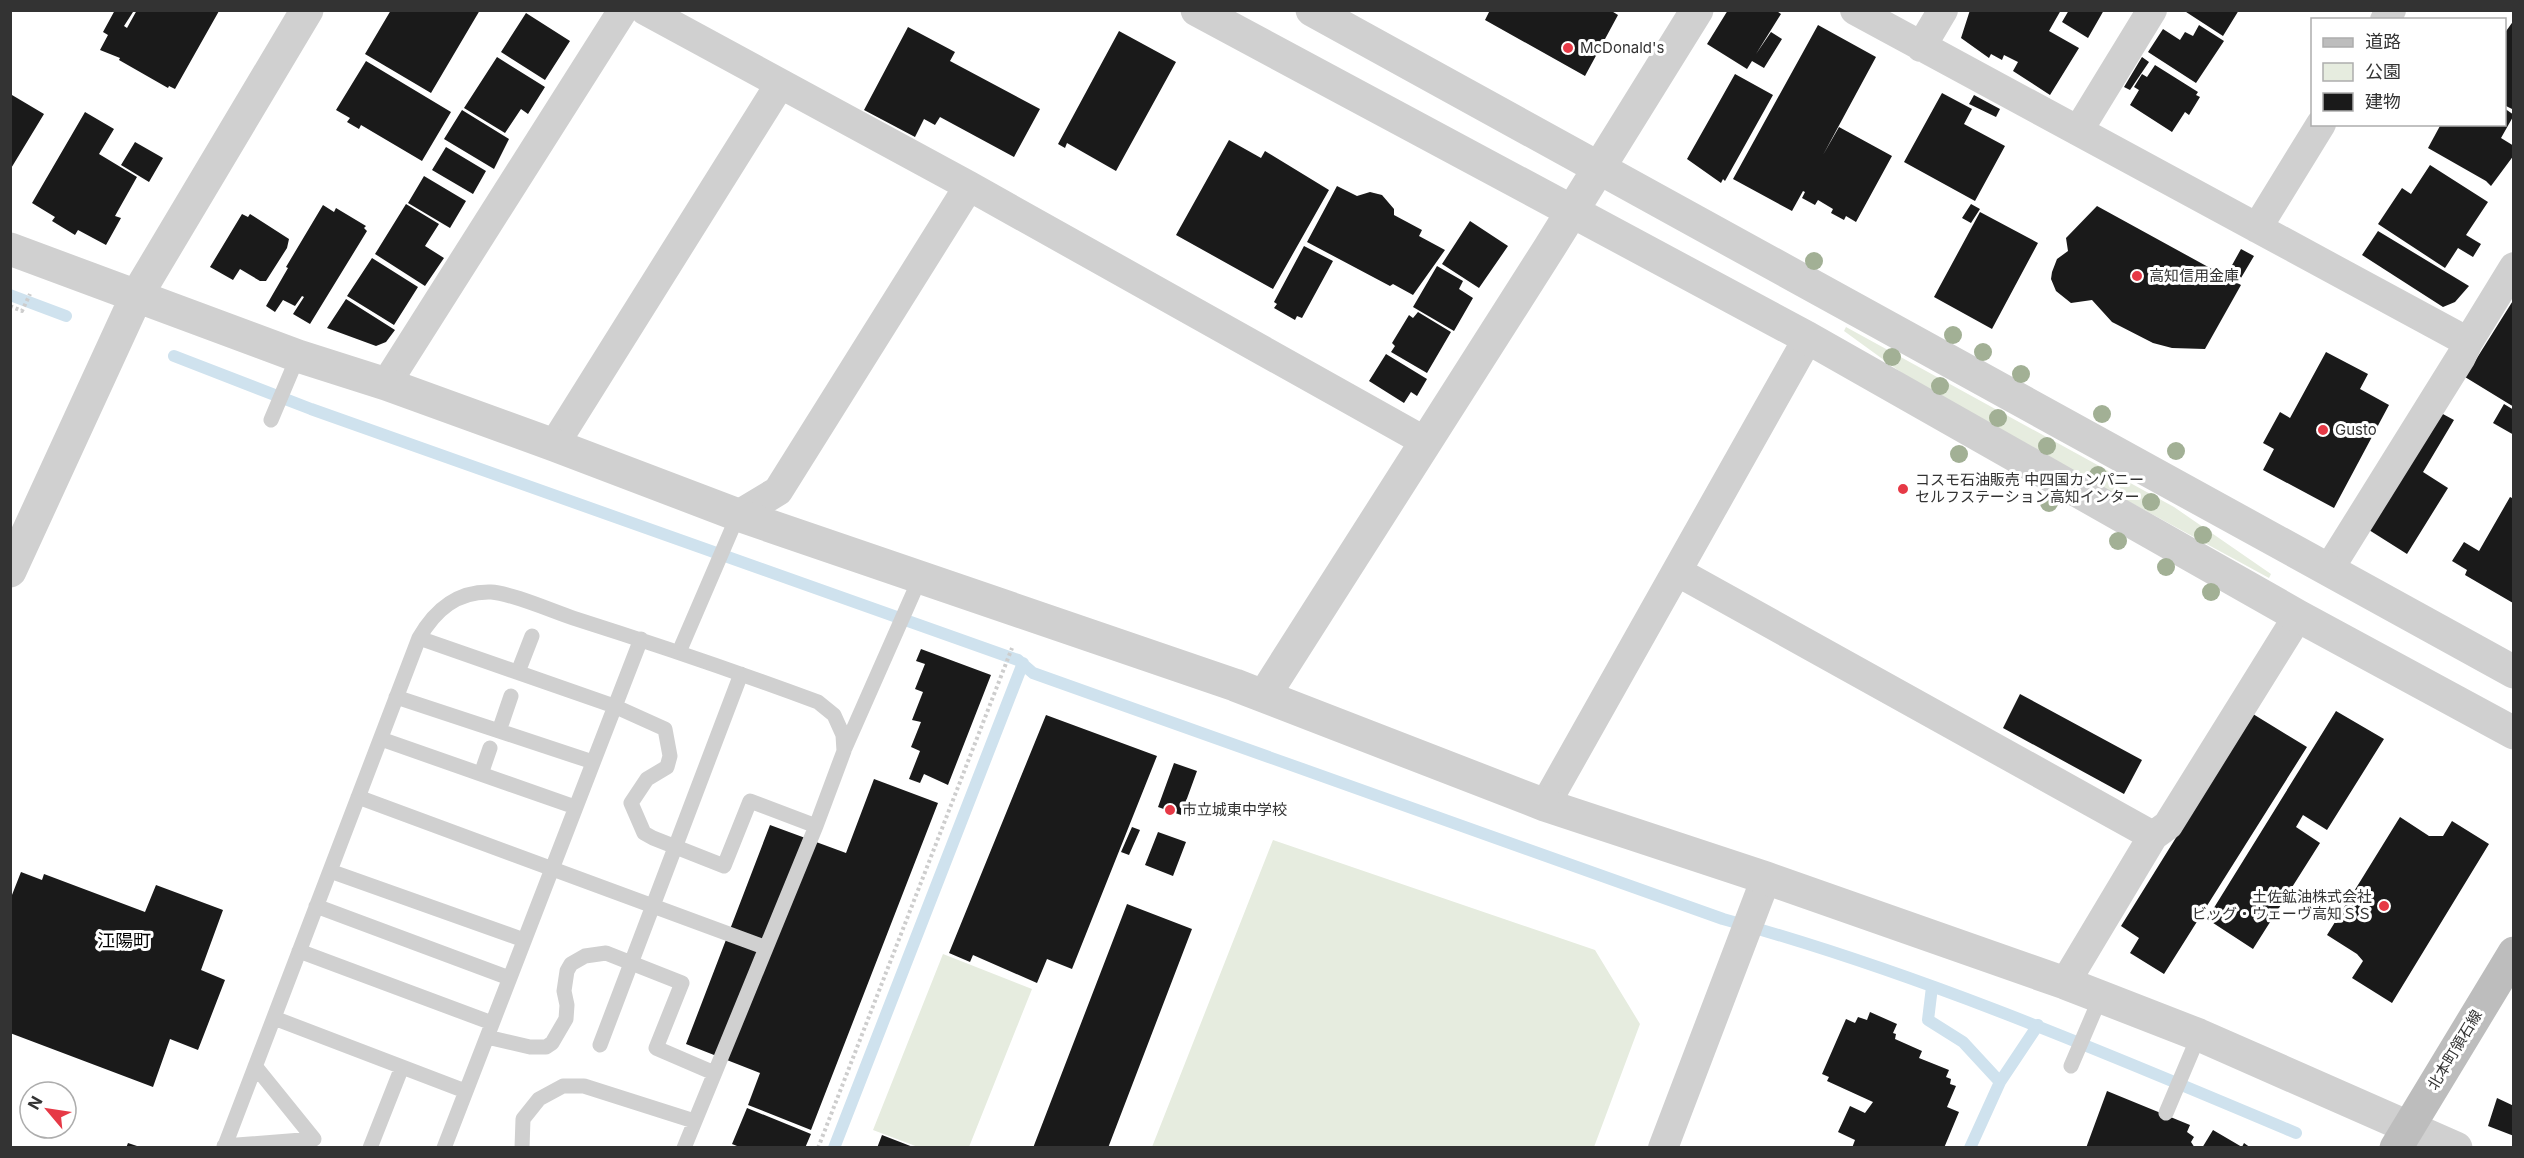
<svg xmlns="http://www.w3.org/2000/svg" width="2524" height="1158" viewBox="0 0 2524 1158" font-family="Inter,'Noto Sans JP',sans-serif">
<rect width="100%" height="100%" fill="#fff"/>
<path fill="#e6ecdf" d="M1846,327l328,180 97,67 -2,4 -341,-186 -84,-61z
M1273,840l322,110 45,74 -46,123h-442z
M943,954l89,35 -63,158h-51l-45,-17z"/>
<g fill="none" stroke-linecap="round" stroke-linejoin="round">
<path stroke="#cfe2ee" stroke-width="12" d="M10,295l56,21
M174,356l137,53 707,251 15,13 690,246c197,54 385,135 573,214
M1932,987l-4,33 35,22 37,40 -30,66
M2000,1082l38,-57
M834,1148l189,-485"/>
</g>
<path fill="#1a1a1a" d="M115,10l18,2 -9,14 3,2 10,-18 82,1 -44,78 -6,-3 -1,2 -49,-28 1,-2 -20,-8 8,-15 -5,-3z
M391,10h89l-49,83 -66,-39z
M1490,10h120l8,5 -33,61 -100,-56z
M1728,10h47l6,4 -25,40 15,-22 11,7 -18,29 -12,-7 -5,8 -40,-25z
M1970,10h91l-12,21 30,17 -29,47 -37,-24 5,-9 -14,-7 -2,5 -11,-6 -2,4 -28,-20z
M2069,10h35l-16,28 -26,-16z
M2183,10h56l-16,26z
M526,13l44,28 -25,39 -44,-28z
M2514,20v90l-10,-5v-71z
M1818,25l58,32 -53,98 16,-28 53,29 -36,66 -10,-6 -2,4 -13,-7 2,-4 -15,-9 -3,5 -13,-7 3,-6 -2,-1 -11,20 -59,-32z
M2199,25l25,16 -28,42 -48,-31 15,-23 17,11 5,-8 8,4z
M908,27l47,25 -5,9 90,48 -26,48 -74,-40 -5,8 -11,-6 -9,18 -51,-27z
M1119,31l57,31 -60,109 -49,-28 -2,5 -7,-4z
M497,57l48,30 -17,27 -7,-5 -16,24 -41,-25z
M2142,57l7,5 -19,28 -6,-3z
M366,61l85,51 -29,49 -61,-36 -2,4 -12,-7 3,-4 -14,-8z
M2155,65l43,27 -2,3 4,2 -11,18 -4,-3 -13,20 -42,-27 9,-15 -5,-3 8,-13 5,3z
M1735,74l38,21 -48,86 -2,-2 -2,4 -34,-24z
M1942,93l30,16 -8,15 41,22 -30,55 -71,-39z
M12,95l32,19 -34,56v-72z
M1974,95l26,14 -4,8 -27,-13z
M2504,108l10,7 -13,23 13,8v9l-23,31 -5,-5 -58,-33 13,-24h63z
M462,110l47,29 -15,30 -50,-30z
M85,112l29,17 -15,25 38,23 -22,39 6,2 -15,27 -28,-15 -3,5 -23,-14 3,-4 -23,-14z
M1229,140l32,18 4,-7 64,39 -56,99 -97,-54z
M135,142l28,16 -14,24 -28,-17z
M446,147l40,24 -13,23 -41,-24z
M2430,165l58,37 -22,33 15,9 -8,13 -15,-9 -13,20 -67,-44 24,-36 9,6z
M424,176l42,25 -16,27 -42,-25z
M1337,186l20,10 13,-4 12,3 12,14v6l28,15 -3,6 26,14 -32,45 -20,-11 -3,2 -83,-44z
M406,204l33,20 -14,22 19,12 -19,28 -50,-32z
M1971,204l9,5 -9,14 -9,-5z
M323,205l11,7 2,-4 30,18 -2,2 3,3 -57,93 -17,-10 11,-17 -2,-1 -7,10 -12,-6 -8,12 -9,-6 22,-38 -2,-1z
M2097,206l144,79 -36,64 -33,-1 -19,-5 -41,-21 -20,-22 -21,3 -15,-12 -5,-12 1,-7 5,-13 11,-8 -2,-13z
M1980,212l58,31 -46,86 -58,-32z
M242,214l6,3 2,-3 39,25 -2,9 -21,33h-6l-20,-12 -7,11 -23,-13z
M1470,221l38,25 -29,42 -37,-24z
M2378,231l91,55 -14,16 -12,5 -81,-52z
M1304,246l29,15 -31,57 -5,-2 -2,4 -21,-12 3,-4 -3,-2z
M2241,249l13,7 -16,27 -12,-7z
M372,258l46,29 -24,38 -47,-29z
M1437,266l26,15 -4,8 14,9 -19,33 -41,-24z
M346,299l49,31 -9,12 -10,4 -49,-18z
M2514,299v108l-49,-30z
M1418,312l33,20 -24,41 -36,-21 4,-6 -3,-3 17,-28 4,3z
M2326,352l42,22 -8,15 29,16 -55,103 -71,-38 11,-21 -11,-6 17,-31 10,6z
M1386,354l41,25 -10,17 -6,-4 -7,11 -35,-22z
M2504,404l10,6v25l-21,-12z
M2441,413l13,7 -31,52 25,16 -41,66 -38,-24z
M2510,497l4,2 -1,104 -48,-28 2,-5 -15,-9 12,-19 15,9z
M921,649l70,26 -43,110 -24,-11 -4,9 -11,-4 11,-28 -9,-4 10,-25 -9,-2 11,-28 -8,-3 10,-25 -9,-3z
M2020,694l122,66 -18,34 -121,-66z
M2336,711l48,28 -57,91 -24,-15 -7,12 24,16 -67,106 -46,-30z
M2253,714l54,33 -143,227 -34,-21 9,-15 -18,-12z
M1046,715l111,41 -85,213 -25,-10 -10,24 -64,-28 -3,7 -21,-9z
M1174,763l23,8 -16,44 -23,-8z
M874,779l64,24 -127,327 -63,-25 12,-32 -74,-29 84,-219 76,28z
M2400,817l29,19h14l9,-15 37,23 -97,159 -40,-25 11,-17 -6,-7 -30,-19z
M1132,827l8,3 -11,25 -8,-3z
M1158,832l28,10 -13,34 -28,-11z
M21,872l21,8 2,-6 101,38 11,-27 67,25 -22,60 24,10 -27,70 -28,-11 -17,48 -143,-54v-133z
M1127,904l65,25 -84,219h-75z
M1870,1012l27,12 -4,9 3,1 -1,5 27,12 -3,7 30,12 -3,7 5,2 -1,5 6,2 -9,21 12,5 -15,36h-92l3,-8 -17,-8 12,-26 15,7 8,-11 -46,-21 2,-4 -7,-3 24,-55 9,4 3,-6 9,3z
M2107,1091l83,34 -3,7 7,5 -3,5 4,6h-109z
M2497,1098l17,8v30l-26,-10z
M747,1108l64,26 -6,14h-63l-10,-4z
M2213,1130l29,17 2,-4 7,5h-49z
M882,1135l31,12v1h-36z
M128,1143l12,4v1h-14z"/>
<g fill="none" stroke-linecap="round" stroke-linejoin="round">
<path stroke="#cdcdcd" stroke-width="4" stroke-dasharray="3 3" stroke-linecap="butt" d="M10,306l12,5 8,-17
M818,1148l194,-500"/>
<path stroke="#d0d0d0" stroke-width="15" d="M271,420l27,-64
M419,638l195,68 51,23 5,27 -3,11 -20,12 -16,24 13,30 9,5 71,28 26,-65 66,25
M679,652l59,-137
M518,672l14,-36
M396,697l197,65
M499,731l12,-35
M381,739l194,68
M845,748l75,-170
M481,774l9,-26
M358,797l406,150
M330,871l194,69
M316,906l193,72
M299,951l193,72
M274,1018l191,73
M487,1037l43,10h16l6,-4 14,-24 1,-14 -3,-14 3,-20 4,-7 14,-8 21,-3 76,30 -26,65 58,25
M600,1045l141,-371
M2071,1066l30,-70
M2166,1113l33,-78
M224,1146l90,-7 -59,-73
M224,1148l195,-510c16,-28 38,-47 72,-46 20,1 61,19 82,26 82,26 164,54 245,84l16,13 9,20 1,16 -28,75 -132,322
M370,1148l32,-81
M444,1148l197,-509
M522,1148l1,-29 16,-20 24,-13h21l110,35"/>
<path stroke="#d0d0d0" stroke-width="30" d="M645,10l324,176 457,256
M1855,10l613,332
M2385,20l6,-10
M1921,47l22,-37
M2078,131l74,-121
M2257,228l64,-104
M386,384l237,-374
M554,445l226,-361
M738,515l40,-24 191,-305
M2329,569l132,-212 7,-15 46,-75
M1678,572l475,264
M1545,805l263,-467
M2065,983l88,-147 15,-11 130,-209
M1663,1148l103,-270"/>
<path stroke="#d0d0d0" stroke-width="33" d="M1197,10l611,328 490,278 216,117
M1312,10l1202,662
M10,249l288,107 88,28 168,61 184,70 497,170 310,120 221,73 299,105 134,52 257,113
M10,571l127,-276 170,-285
M1264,696l284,-446 149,-240"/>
<path stroke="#bdbdbd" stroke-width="33" d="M2396,1148l118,-195"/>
</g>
<g fill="#a2b095">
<circle cx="1814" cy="261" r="9"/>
<circle cx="1953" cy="335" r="9"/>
<circle cx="1983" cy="352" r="9"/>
<circle cx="1892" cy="357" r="9"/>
<circle cx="2021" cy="374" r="9"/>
<circle cx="1940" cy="386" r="9"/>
<circle cx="2102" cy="414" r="9"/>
<circle cx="1998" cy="418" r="9"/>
<circle cx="2047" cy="446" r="9"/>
<circle cx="2176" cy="451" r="9"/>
<circle cx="1959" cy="454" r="9"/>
<circle cx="2098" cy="475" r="9"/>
<circle cx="2151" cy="502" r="9"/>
<circle cx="2049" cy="503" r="9"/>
<circle cx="2203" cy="535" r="9"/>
<circle cx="2118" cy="541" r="9"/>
<circle cx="2166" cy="567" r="9"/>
<circle cx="2211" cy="592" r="9"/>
</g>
<g fill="#e63946" stroke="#fff" stroke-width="2">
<circle cx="1568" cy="48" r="6"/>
<circle cx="2137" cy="276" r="6"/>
<circle cx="2323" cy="430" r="6"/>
<circle cx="1903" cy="489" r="6"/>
<circle cx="1170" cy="810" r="6"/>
<circle cx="2384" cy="906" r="6"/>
</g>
<g text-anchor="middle" stroke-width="6" stroke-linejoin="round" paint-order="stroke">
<g font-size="15" fill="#333" stroke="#fff" text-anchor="start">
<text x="1580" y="53">McDonald's</text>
<text x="2149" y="281">高知信用金庫</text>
<text x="2335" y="435">Gusto</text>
<text x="1915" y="485">コスモ石油販売 中四国カンパニー<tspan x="1915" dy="17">セルフステーション高知インター</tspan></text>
<text x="1182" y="815">市立城東中学校</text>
<text x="2372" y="902" text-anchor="end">土佐鉱油株式会社<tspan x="2372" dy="17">ビッグ・ウェーヴ高知ＳＳ</tspan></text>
</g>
<g font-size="15" fill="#333" stroke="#fff">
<text transform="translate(2455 1050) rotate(-59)" y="5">北本町領石線</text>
</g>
<g font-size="18" fill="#000" stroke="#fff">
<text x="124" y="947">江陽町</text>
</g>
</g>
<rect width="2524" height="1158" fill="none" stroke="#333333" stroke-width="24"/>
<rect x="2311" y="18" width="195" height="108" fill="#ffffff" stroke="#adadad" stroke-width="1.5"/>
<rect x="2323" y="38" width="30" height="9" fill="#bdbdbd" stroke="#adadad" stroke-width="1.5"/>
<text x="2365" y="48" font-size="18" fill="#333333">道路</text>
<rect x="2323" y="63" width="30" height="18" fill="#e6ecdf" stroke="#adadad" stroke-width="1.5"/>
<text x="2365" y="78" font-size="18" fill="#333333">公園</text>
<rect x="2323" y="93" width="30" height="18" fill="#1a1a1a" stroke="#adadad" stroke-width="1.5"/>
<text x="2365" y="108" font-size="18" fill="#333333">建物</text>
<g transform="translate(48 1110) rotate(299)"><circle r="28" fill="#ffffff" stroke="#adadad" stroke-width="1.5"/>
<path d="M0-4.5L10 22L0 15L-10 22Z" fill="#e63946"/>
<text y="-9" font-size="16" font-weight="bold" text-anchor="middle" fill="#333333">N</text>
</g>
</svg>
